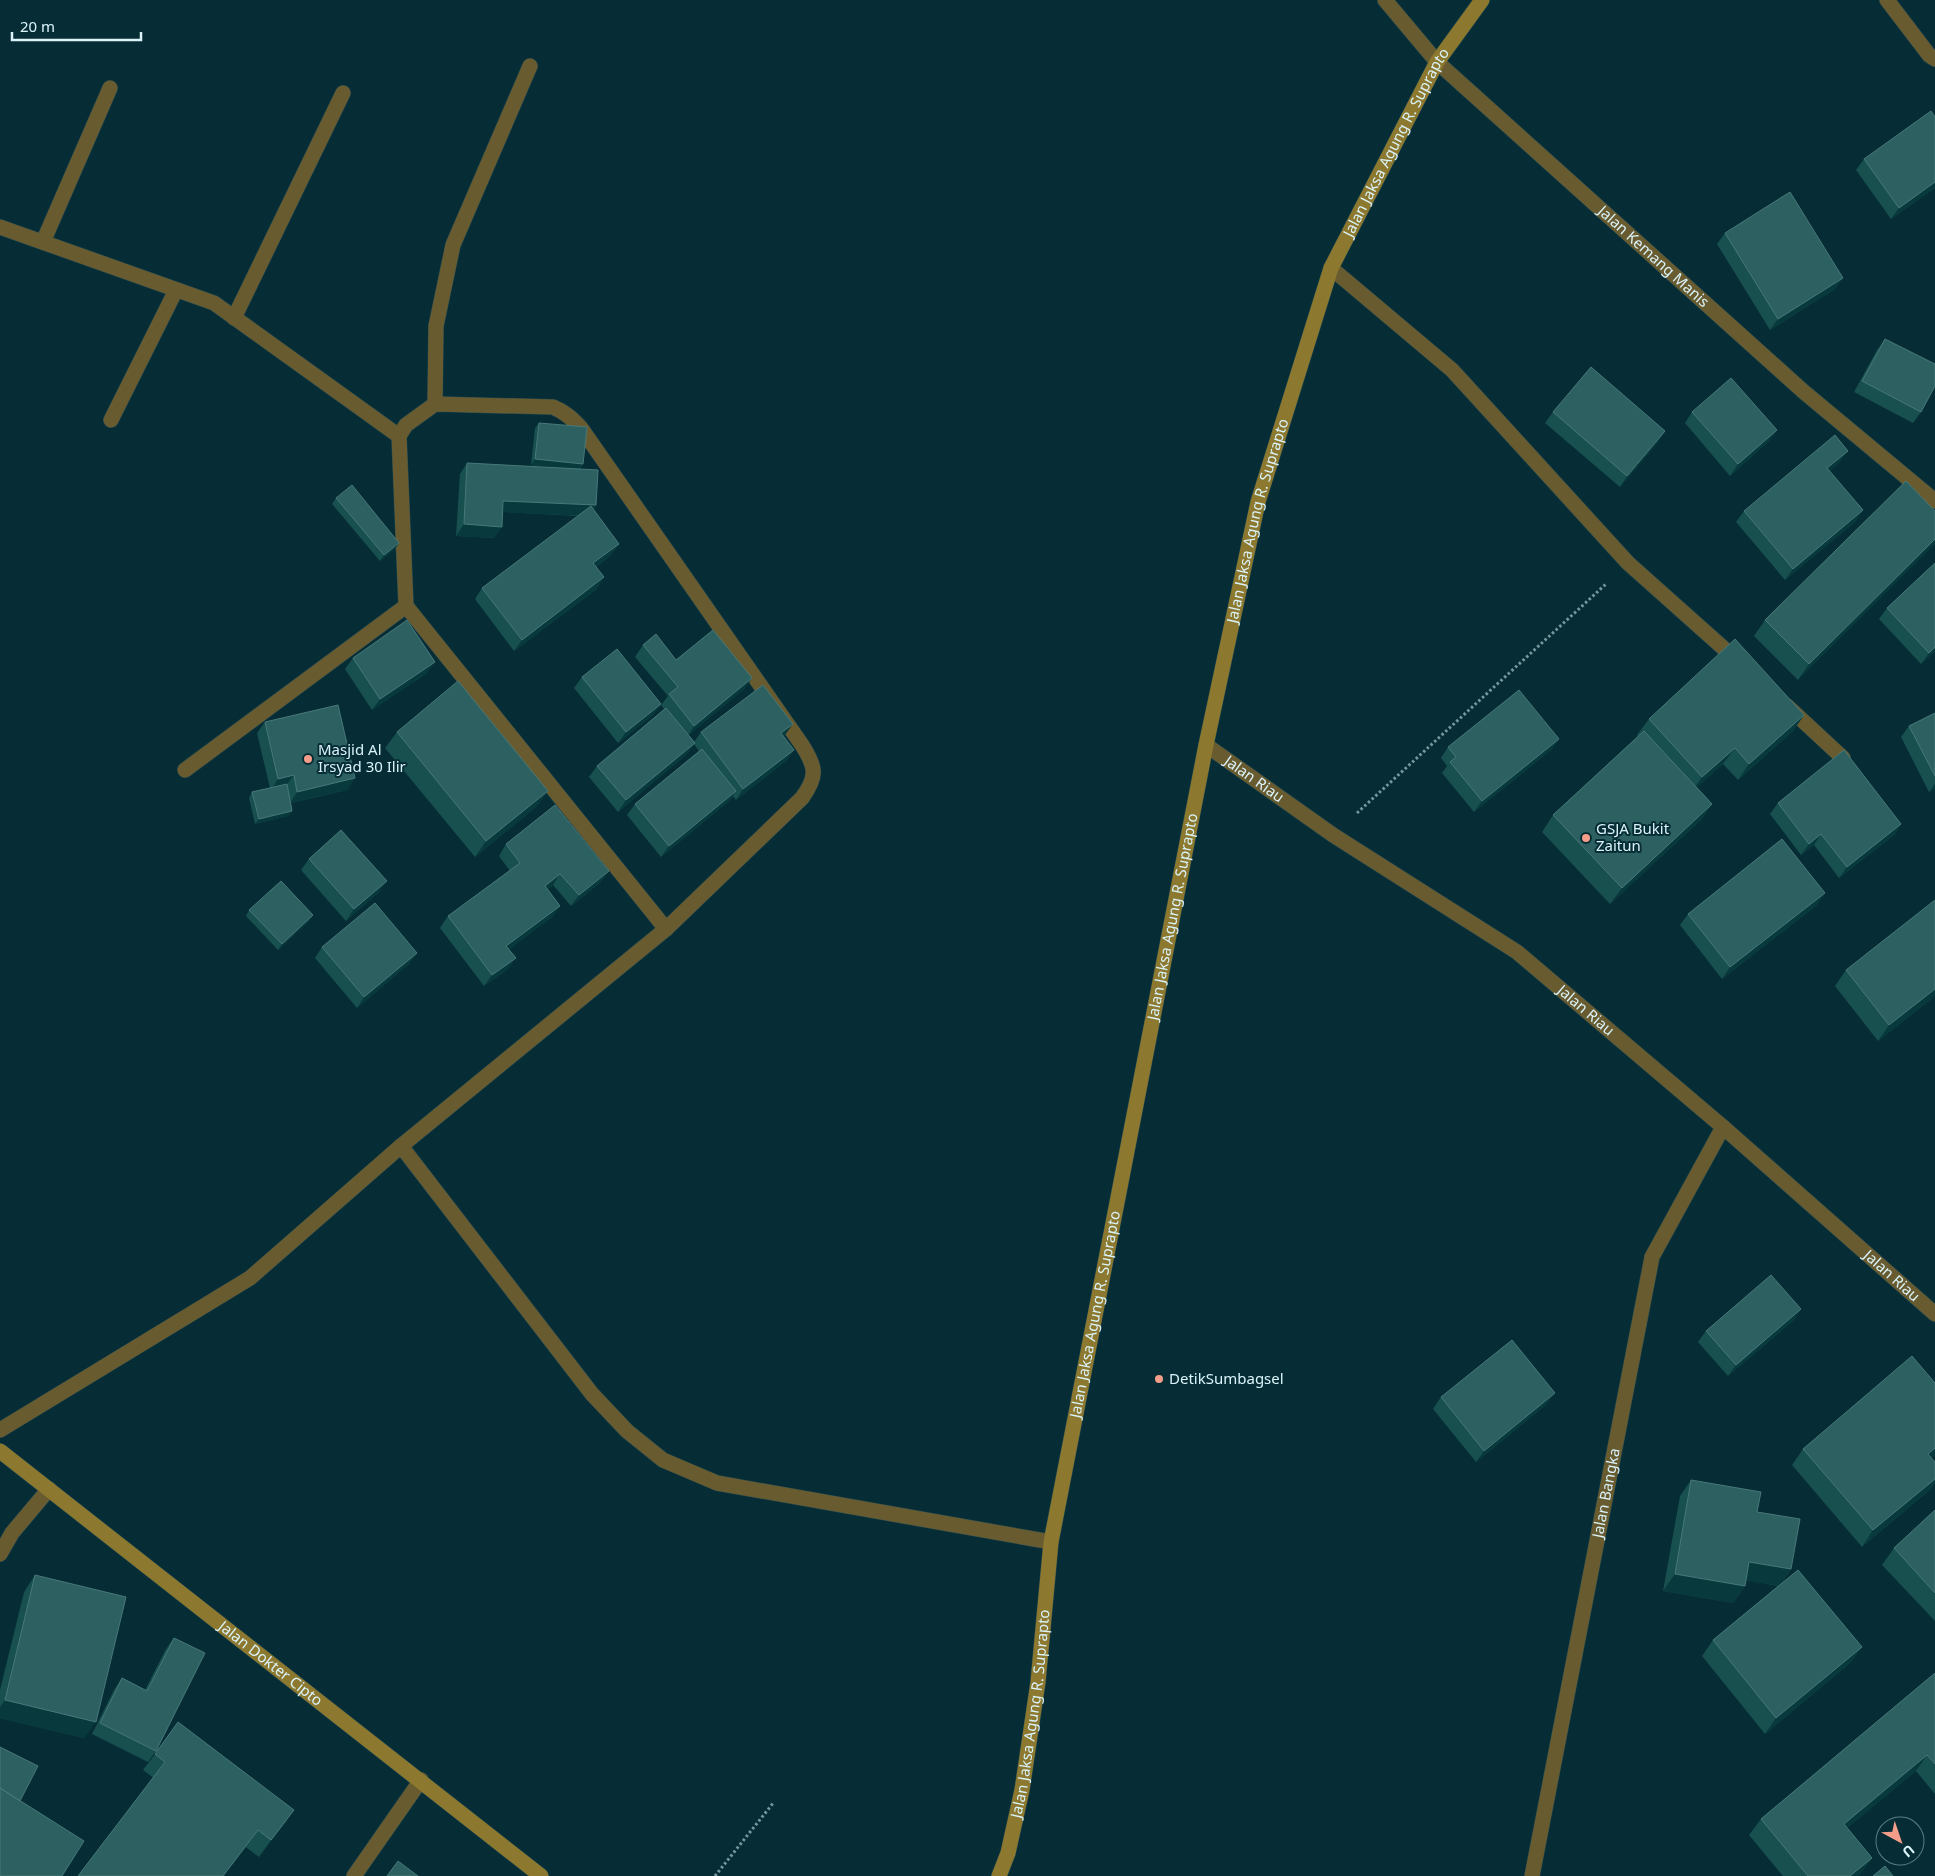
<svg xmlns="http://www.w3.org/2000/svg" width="1935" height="1876" viewBox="0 0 1935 1876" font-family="'Noto Sans',sans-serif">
<rect width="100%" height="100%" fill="#062d35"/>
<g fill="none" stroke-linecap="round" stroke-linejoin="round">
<g stroke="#244950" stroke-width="16">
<path id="lane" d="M43,242l67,-154
M111,420l65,-130"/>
</g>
<g stroke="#244950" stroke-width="16">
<g id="street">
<path id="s1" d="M1385,0l52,62 367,330 131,109"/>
<path d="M1887,0l42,55 6,4"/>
<path d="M0,227l214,76 185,133 7,170 -221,164"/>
<path d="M1331,268l121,102 176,193 111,99"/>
<path d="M234,318l109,-225"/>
<path d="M435,404l1,-78 17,-81 77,-179"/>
<path d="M406,606l260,323"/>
<path d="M1787,706l56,52"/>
<path id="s2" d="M1206,745l127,90 184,117 206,175 212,187"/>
<path d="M401,1146l191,248 35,37 36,29 54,23 334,59"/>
<path d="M0,1430l250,-152 151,-132 265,-217 136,-131c16,-22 14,-31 0,-53l-221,-317c-9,-10 -16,-16 -28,-21l-118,-3 -29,21 -7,11"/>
<path d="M0,1554l12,-21 37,-44"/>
<path d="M354,1876l67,-96"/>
<path id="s3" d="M1532,1876l120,-619 71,-130"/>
</g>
</g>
<g stroke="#244950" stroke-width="16">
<g id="secondary">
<path id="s4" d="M0,1451l541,425"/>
<path id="s5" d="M999,1876l9,-23 14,-63 16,-108 13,-140 155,-797 52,-243 73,-234 106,-206 45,-62"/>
</g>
</g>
<path stroke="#77979e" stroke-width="3" stroke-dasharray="2.5 2.5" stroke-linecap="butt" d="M1357,813l249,-229
M715,1876l59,-74"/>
<use href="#lane" stroke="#685b30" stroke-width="15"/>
<use href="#street" stroke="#685b30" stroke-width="15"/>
<use href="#secondary" stroke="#8c782e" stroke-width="15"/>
</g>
<path fill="#184f4f" d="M1935,117v71l-44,31 -35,-49 8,-11z
M1725,233l118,45 -8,11 -65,41 -53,-86z
M1885,339l36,73 -8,11 -59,-31 23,-42z
M1553,412l112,19 -7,11 -38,45 -75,-64z
M1692,412l85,18 -8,11 -39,35 -45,-53z
M539,423l44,41 -3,5 16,36 -3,5 26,34 -8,11 -15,12 1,22 -83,62 -39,-52 7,-11 96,-72 -75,-4 -9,26 -38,-2 4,-62 7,-11 110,6 -46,-4 4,-37z
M1840,462l-11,9 34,39 -8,12 -70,58 -49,-58 8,-11z
M336,498l63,45 -4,6 -15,12 -48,-57z
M1935,511l-137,169 -44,-44 11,-16z
M1935,563v88l-14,13 -42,-45 8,-11z
M643,645l33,15 76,18 -8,11 -56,46 6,7 7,-10 84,3 -2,1 11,14 -8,11 -50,39 -3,-4 -5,6 -67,55 -34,-42 8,-11 64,-53 -5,-7 -7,10 -69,58 -29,-35 8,-11 67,-57 -3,-4 7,-9 -33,-39z
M353,658l74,15 -55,37 -27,-41z
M582,677l71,38 -35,28 -44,-55z
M1935,713v76l-6,3 -28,-55 8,-11z
M1804,715l-11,16 -55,49 -15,-16 -26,23 15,17 -11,16 -91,84 -68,-72 11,-17 85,-79 -1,-1 12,-16z
M265,722l90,56 -8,12 -56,13 1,8 -4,5 -33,8 -6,-26 3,-6 18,-4 -13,-55z
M397,732l151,59 -12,16 -61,50 -90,-109z
M1559,739l-8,11 -77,62 -32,-39 5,-7 -6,-8 7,-11z
M1778,803l123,21 -7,11 -55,43 -25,-33 -13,10 -31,-41z
M506,844l95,38 -30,24 -18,-21 -5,4 12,17 -8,11 -43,32 -1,20 -24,17 -44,-58 8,-12 62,-45 -11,-15z
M309,859l70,33 -33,29 -45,-51z
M1817,905l-95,74 -42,-54 8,-11z
M249,910l64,5 -4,6 -31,29 -32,-34z
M322,947l95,6 -8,11 -52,44 -42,-50z
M1846,970l89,26 -57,45 -43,-55z
M1801,1309l-7,11 -66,56 -30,-34 8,-11z
M1935,1383v72l-3,2v31l-70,59 -70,-82 11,-16z
M1441,1397l106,7 -71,58 -43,-53z
M1691,1480l66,32 34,57 -9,14 80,64 -12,16 -85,71 -63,-78 11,-16 65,-54 -32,-6 -1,6 -12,17 -70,-12 17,-95z
M1935,1510v111l-53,-56 12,-17z
M35,1575l49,163 -84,-20v-28l24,-98z
M174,1638l-18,113 -8,11 -56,-28 22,-44 8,-12 23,12 21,-41z
M1935,1673v121l-19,-23 -69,57 25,30 -12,16 -2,2h-75l-34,-41 12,-16z
M155,1754l139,56 -35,47 -116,-87z"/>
<path fill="#083a3d" d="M1935,182v6l-44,31 8,-11z
M1843,278l-8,11 -65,41 8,-11z
M1777,430l-8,11 -39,35 8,-12z
M1665,431l-7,11 -38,45 7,-11z
M1848,451l-8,11 -21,17 8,-11z
M535,459l48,5 -4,5 -48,-4z
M503,501l93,4 -8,11 -92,-4z
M1863,510l-8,12 -70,58 8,-11z
M464,524l38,3 -8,11 -38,-2z
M1935,539v5l-137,136 11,-16z
M399,543l-4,6 -15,12 4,-6z
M619,544l-8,11 -25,19 7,-11z
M604,577l-7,12 -83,62 8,-11z
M1935,647v4l-14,13 8,-11z
M435,662l-8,11 -55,37 8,-11z
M752,678l-8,11 -57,48 7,-11z
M661,704l-8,11 -35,28 8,-11z
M1804,715l-11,16 -55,49 11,-16z
M793,724l-8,11 -12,9 8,-11z
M1559,739l-8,11 -77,62 8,-11z
M695,743l-8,11 -69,58 8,-12z
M1735,748l-12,16 -33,30 12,-17z
M794,750l-8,11 -50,39 7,-11z
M294,775l-8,11 -15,4 7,-11z
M355,778l-8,12 -57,13 7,-11z
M1935,784v5l-6,3z
M548,791l-12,16 -61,50 11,-16z
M736,791l-8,11 -67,55 8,-11z
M1712,804l-11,16 -91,84 12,-16z
M292,811l-4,5 -33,8 4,-5z
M1901,824l-7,11 -55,43 8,-11z
M1821,834l-7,11 -13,10 8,-11z
M609,871l-8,11 -30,24 8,-11z
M560,874l-7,11 -16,12 8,-11z
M387,881l-8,11 -33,29 8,-12z
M1825,893l-8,12 -95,74 8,-12z
M560,906l-8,11 -53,40 7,-11z
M313,915l-4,6 -31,29 4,-6z
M417,953l-8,11 -52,44 7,-11z
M516,958l-8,11 -24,17 8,-11z
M1935,989v7l-57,45 11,-16z
M1801,1309l-7,11 -66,56 8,-11z
M1555,1393l-8,11 -71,58 8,-11z
M1935,1448v7l-18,15 11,-16z
M1935,1479v4l-3,5 -70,59 11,-17z
M1749,1562l42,7 -11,17 -43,-7z
M1675,1574l70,12 -12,17 -70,-12z
M1862,1647l-12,16 -85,71 11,-16z
M5,1700l91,22 -12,16 -84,-20v-11z
M1927,1755l-11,16 -84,70 12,-17z
M294,1810l-11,16 -24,31 12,-17z
M258,1830l-12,17 -22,29h-1z
M1872,1858l-12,16 -2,2h-8z"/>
<path fill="#2d6161" stroke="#487879" d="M1931,111l4,6v65l-36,26 -35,-49z
M1790,192l53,86 -65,41 -53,-86z
M1885,339l50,25v22l-14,26 -59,-31z
M1591,367l74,64 -38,45 -74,-64z
M1731,378l46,52 -39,34 -46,-52z
M539,423l48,4 -4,37 -48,-5z
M1835,435l13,16 -21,17 36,42 -70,59 -49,-58z
M467,463l131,7 -2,35 -93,-4 -1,26 -38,-3z
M1906,481l29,30v28l-126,125 -44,-44z
M352,485l47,58 -15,12 -48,-57z
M591,506l28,38 -26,19 11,14 -82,63 -40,-52z
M1935,563v84l-6,6 -42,-45z
M407,620l28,42 -55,37 -27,-41z
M713,630l39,48 -58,48 -25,-32 9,-7 -35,-42 13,-11 20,26z
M1735,639l69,76 -55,49 -14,-16 -33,29 -53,-58z
M617,649l44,55 -35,28 -44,-55z
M458,681l90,110 -62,50 -89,-109z
M763,685l30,39 -12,9 13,17 -51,39 -42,-57z
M1519,690l40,49 -77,62 -32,-39 6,-5 -8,-10z
M338,705l17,73 -58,14 -3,-17 -16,4 -13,-57z
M666,708l29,35 -69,57 -29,-34z
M1935,713v63l-26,-50z
M1644,731l68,73 -90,84 -69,-73z
M702,749l34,42 -67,55 -34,-42z
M1844,750l57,74 -54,43 -26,-33 -12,10 -31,-41z
M287,784l5,27 -33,8 -7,-27z
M555,805l54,66 -30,24 -19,-21 -15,12 15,20 -54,40 10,12 -24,17 -44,-59 72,-53 -14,-19z
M341,830l46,51 -33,28 -45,-50z
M1782,839l43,54 -95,74 -42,-53z
M281,881l32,34 -31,29 -33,-34z
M1935,900v89l-46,36 -43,-55z
M375,903l42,50 -53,44 -42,-50z
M1771,1275l30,34 -65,56 -30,-34z
M1512,1340l43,53 -71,58 -43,-54z
M1912,1356l23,27v65l-7,6 7,8v17l-62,51 -70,-81z
M1691,1480l70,12 -4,20 43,7 -9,50 -42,-7 -4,24 -70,-12z
M1935,1510v83l-41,-45z
M1798,1570l64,77 -86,71 -63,-78z
M35,1575l91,22 -30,125 -91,-22z
M174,1638l31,15 -49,98 -56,-28 22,-45 25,13z
M1935,1673v91l-8,-9 -83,69 28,34 -22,18h-42l-47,-57z
M178,1722l116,88 -23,30 -13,-10 -35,46h-145l87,-114 -10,-8z
M0,1747l38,19 -18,35 -20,-13z
M0,1788l84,53 -22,35h-62z
M398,1861l20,15h-31z
M1885,1866l8,10h-20z"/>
<g fill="#f49e8a" stroke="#062d35" stroke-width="2">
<circle cx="308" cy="759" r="5"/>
<circle cx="1586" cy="838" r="5"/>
<circle cx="1159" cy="1379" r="5"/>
</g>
<g text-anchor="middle" stroke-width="4" stroke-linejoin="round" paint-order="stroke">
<g font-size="15" fill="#daf3f9" stroke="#062d35">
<text dy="5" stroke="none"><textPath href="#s5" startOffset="1786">Jalan Jaksa Agung R. Suprapto</textPath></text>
<text dy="5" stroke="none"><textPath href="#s1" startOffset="372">Jalan Kemang Manis</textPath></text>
<text dy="5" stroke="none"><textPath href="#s5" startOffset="1381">Jalan Jaksa Agung R. Suprapto</textPath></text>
<text dy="5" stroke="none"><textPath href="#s2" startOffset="59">Jalan Riau</textPath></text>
<text dy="5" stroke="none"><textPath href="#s5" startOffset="976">Jalan Jaksa Agung R. Suprapto</textPath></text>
<text dy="5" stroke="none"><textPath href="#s2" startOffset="464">Jalan Riau</textPath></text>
<text dy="5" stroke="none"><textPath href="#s2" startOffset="869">Jalan Riau</textPath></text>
<text dy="5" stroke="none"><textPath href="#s5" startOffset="571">Jalan Jaksa Agung R. Suprapto</textPath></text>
<text dy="5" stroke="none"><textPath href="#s3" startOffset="390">Jalan Bangka</textPath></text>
<text dy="5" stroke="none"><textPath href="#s4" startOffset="344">Jalan Dokter Cipto</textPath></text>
<text dy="5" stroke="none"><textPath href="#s5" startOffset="166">Jalan Jaksa Agung R. Suprapto</textPath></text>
</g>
<g font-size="15" fill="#daf3f9" stroke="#062d35" text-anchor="start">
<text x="318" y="755">Masjid Al<tspan x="318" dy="17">Irsyad 30 Ilir</tspan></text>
<text x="1596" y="834">GSJA Bukit<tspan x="1596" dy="17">Zaitun</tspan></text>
<text x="1169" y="1384">DetikSumbagsel</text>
</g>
</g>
<g transform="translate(1900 1841) rotate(140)"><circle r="24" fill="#062d35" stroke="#5b7c83"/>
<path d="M0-4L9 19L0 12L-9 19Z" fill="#f49e8a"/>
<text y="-8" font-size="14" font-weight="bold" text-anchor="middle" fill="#daf3f9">U</text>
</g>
<path d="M12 32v8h129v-8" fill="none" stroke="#daf3f9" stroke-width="2.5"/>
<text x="20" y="32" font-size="15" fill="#daf3f9" stroke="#062d35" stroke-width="4" paint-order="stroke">20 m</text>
</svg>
